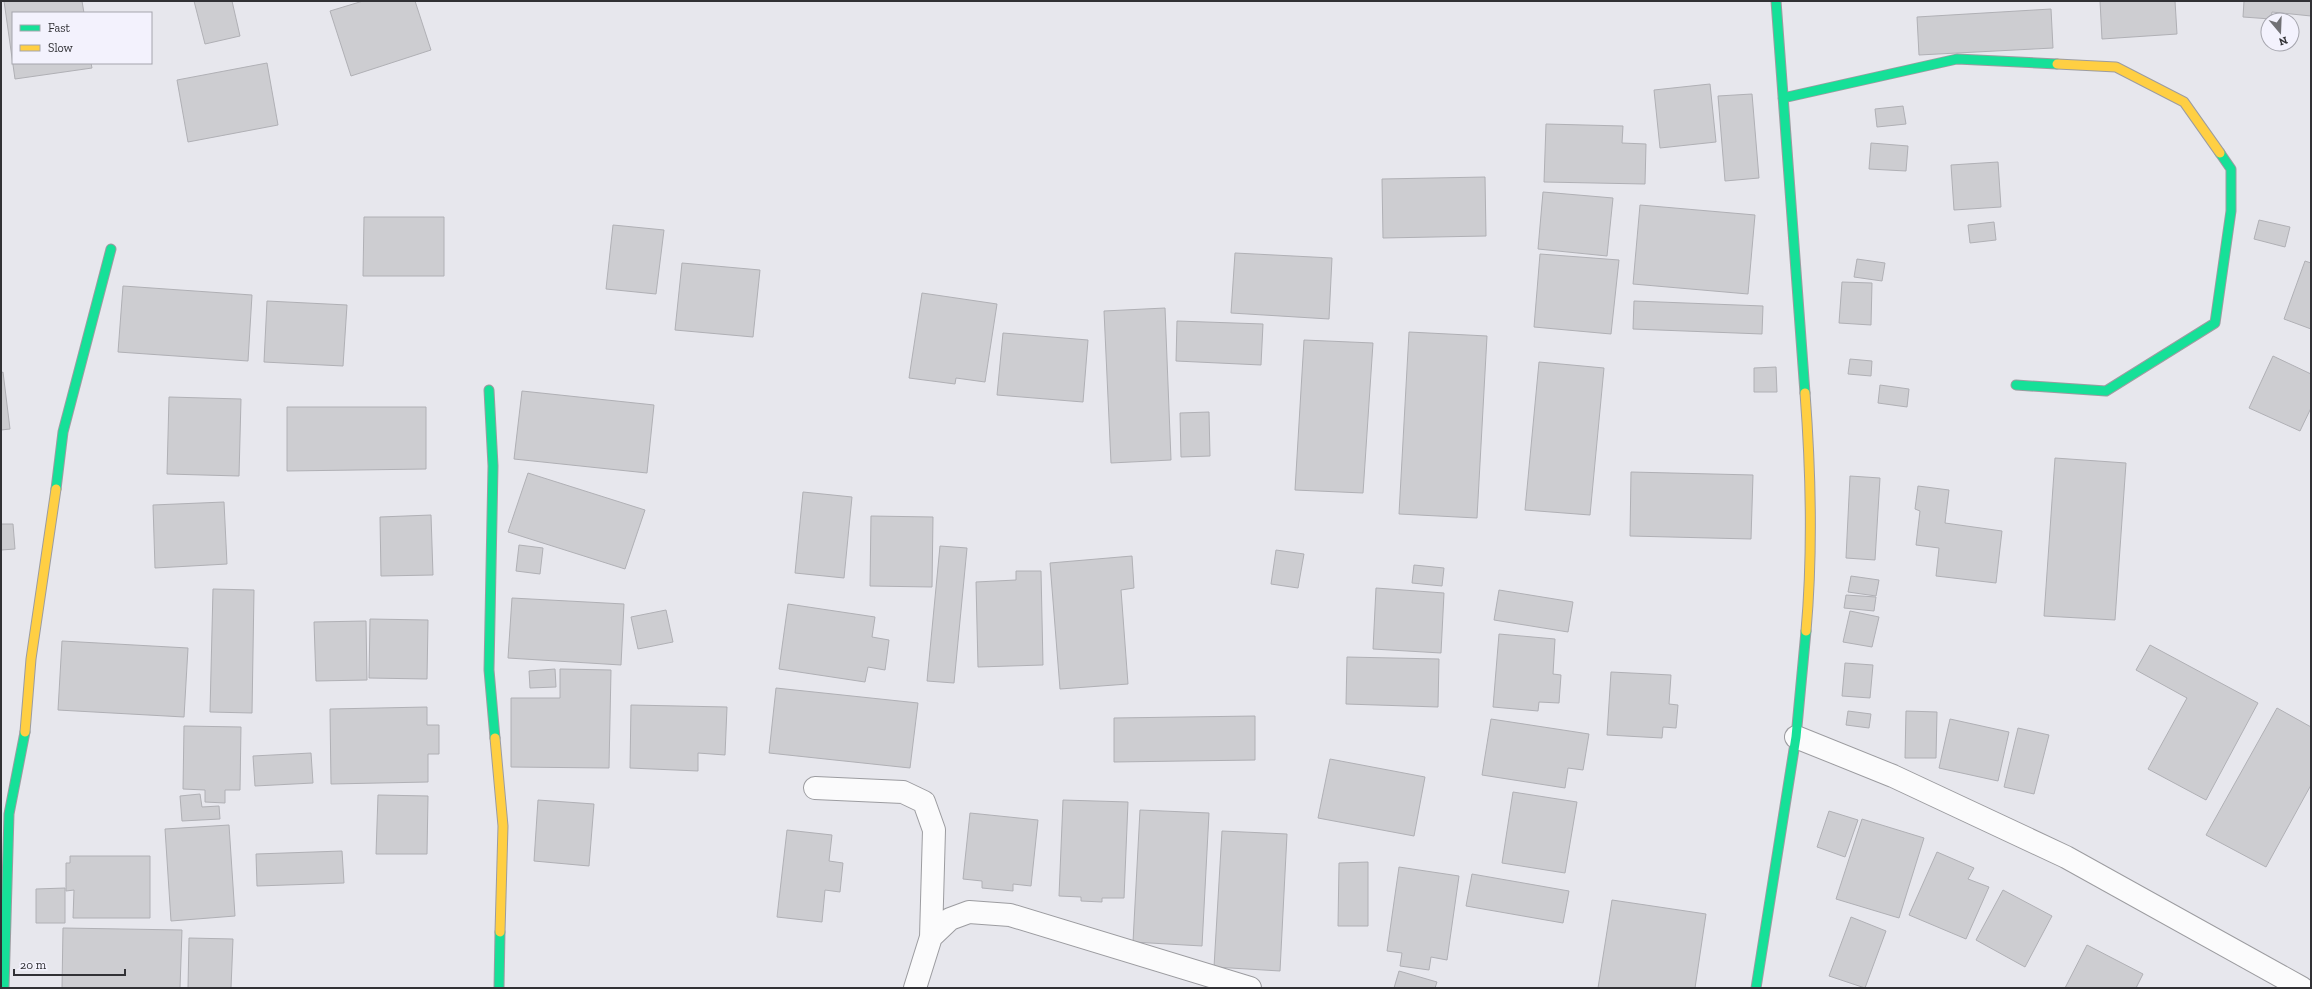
<svg xmlns="http://www.w3.org/2000/svg" width="2312" height="989" viewBox="0 0 2312 989" font-family="'Zilla Slab',serif">
<rect width="100%" height="100%" fill="#e7e7ed"/>
<path fill="#cdcdd1" stroke="#b0b0b5" d="M4,1h78l2,12h-71v50h78l1,5 -77,11z
M194,1h38l8,35 -35,8z
M363,1h52l16,49 -80,26 -21,-65z
M2100,1h75l2,33 -75,5z
M2244,1h67v15l-39,-4 -1,7 -28,-2z
M2051,9l2,39 -134,7 -2,-38z
M267,63l11,62 -90,17 -11,-62z
M1710,84l6,58 -56,6 -6,-58z
M1752,94l7,84 -34,3 -7,-85z
M1903,106l3,18 -29,3 -2,-18z
M1546,124l77,2 -1,17 24,1 -1,40 -101,-2z
M1871,143l37,3 -2,25 -37,-2z
M1998,162l3,45 -47,3 -3,-45z
M1485,177l1,59 -103,2 -1,-59z
M1543,192l70,6 -6,58 -69,-7z
M1640,205l115,10 -7,79 -115,-10z
M364,217h80v59h-81z
M2259,220l31,7 -5,20 -31,-8z
M1994,222l2,18 -26,3 -2,-18z
M613,225l51,5 -8,64 -50,-5z
M1235,253l97,5 -3,61 -98,-6z
M1540,254l79,6 -8,74 -77,-7z
M1857,259l28,4 -3,18 -28,-4z
M2305,261l6,2v66l-27,-10z
M682,263l78,7 -7,67 -78,-7z
M1842,282l30,1 -1,42 -32,-2z
M123,286l129,9 -4,66 -130,-9z
M922,293l75,11 -12,78 -29,-4 -1,6 -46,-6z
M267,301l80,4 -4,61 -79,-4z
M1634,301l129,5 -1,28 -129,-5z
M1165,308l6,152 -60,3 -7,-152z
M1177,321l86,3 -2,41 -85,-4z
M1409,332l78,4 -10,182 -78,-4z
M1003,333l85,7 -5,62 -86,-7z
M1304,340l69,3 -10,150 -68,-3z
M2273,356l38,18v34l-11,23 -51,-23z
M1850,359l22,2 -1,15 -23,-2z
M1539,362l65,6 -14,147 -65,-5z
M1776,367l1,25h-23v-24z
M3,372l7,57 -9,1v-57z
M1880,385l29,4 -2,18 -29,-4z
M522,391l132,14 -7,68 -133,-14z
M169,397l72,2 -2,77 -72,-2z
M287,407h139v62l-139,2z
M1209,412l1,44 -29,1 -1,-44z
M2055,458l71,5 -11,157 -71,-4z
M1631,472l122,3 -2,64 -121,-3z
M528,473l117,37 -20,59 -117,-37z
M1850,476l30,2 -5,82 -29,-2z
M1918,486l31,4 -4,33 57,8 -6,52 -60,-7 3,-28 -23,-3 4,-34 -5,-2z
M803,492l49,5 -8,81 -49,-5z
M224,502l3,62 -72,4 -2,-63z
M431,515l2,60 -52,1 -1,-59z
M871,516l62,1 -1,70 -62,-1z
M1,524h12l2,25 -14,1z
M519,545l24,3 -3,26 -24,-3z
M940,546l27,2 -13,135 -27,-2z
M1276,550l28,4 -6,34 -27,-4z
M1132,556l2,32 -13,2 7,94 -68,5 -10,-126z
M1414,565l30,3 -2,18 -30,-3z
M1016,571h25l2,94 -65,2 -2,-85 40,-2z
M1851,576l28,4 -3,16 -28,-4z
M1376,588l68,5 -3,60 -68,-4z
M213,589l41,1 -2,123 -42,-1z
M1499,590l74,12 -5,30 -74,-12z
M1846,595l30,2 -2,14 -30,-3z
M512,598l112,6 -3,61 -113,-7z
M788,604l87,13 -3,20 17,3 -4,30 -17,-3 -3,15 -86,-13z
M666,610l7,32 -35,7 -7,-32z
M1850,611l29,6 -7,30 -29,-5z
M370,619l58,1 -1,59 -58,-1z
M366,621l1,59 -51,1 -2,-59z
M1499,634l56,5 -2,35 8,1 -2,28 -20,-1 -1,9 -45,-4z
M62,641l126,7 -4,69 -126,-7z
M2150,645l108,58 -52,97 -58,-31 39,-71 -51,-28z
M1347,657l92,2 -1,48 -92,-3z
M1845,663l28,2 -3,33 -28,-2z
M555,669l1,18 -26,1 -1,-17z
M560,669l51,1 -2,98 -98,-1v-69h49z
M1611,672l60,3 -2,29 9,1 -2,23 -13,-1 -1,11 -55,-3z
M776,688l142,15 -8,65 -141,-15z
M631,705l96,2 -2,48 -27,-2v18l-68,-3z
M427,707v18h12v29h-11v28l-97,2 -1,-75z
M2277,708l34,19v58l-45,82 -60,-32z
M1848,711l23,3 -2,14 -23,-3z
M1906,711l31,1 -1,46h-31z
M1255,716v44l-141,2v-44z
M1491,719l98,15 -6,36 -15,-2 -3,20 -83,-13z
M1950,719l59,13 -11,49 -59,-13z
M184,726l57,1 -1,63h-15v13l-20,-1v-12l-22,-1z
M2018,728l31,7 -15,59 -30,-7z
M311,753l2,30 -58,3 -2,-30z
M1330,759l95,18 -11,59 -96,-18z
M1513,792l64,10 -12,71 -63,-10z
M200,794l2,13 17,-1 1,13 -38,2 -2,-25z
M378,795l50,1 -1,58h-51z
M538,800l56,4 -5,62 -55,-5z
M1063,800l65,2 -4,96h-22v4l-21,-1v-4l-22,-1z
M1140,810l69,3 -7,133 -69,-4z
M1829,811l29,9 -13,37 -28,-10z
M970,813l68,7 -7,66 -18,-2v7l-31,-3v-7l-19,-2z
M1862,819l62,19 -25,80 -63,-19z
M229,825l6,91 -64,5 -6,-92z
M787,830l45,5 -3,26 14,2 -3,29 -15,-2 -3,32 -45,-5z
M1222,831l65,3 -7,137 -66,-4z
M342,851l2,32 -87,3 -1,-32z
M1937,852l37,16 -6,11 21,8 -23,52 -57,-24z
M70,856h80v62h-77l1,-28 -8,1v-28h4z
M1368,862v64h-30l1,-63z
M1399,867l60,9 -12,84 -16,-3 -2,13 -29,-4 2,-13 -15,-2z
M1472,874l97,17 -6,32 -97,-17z
M65,888v35h-29v-34z
M2003,890l49,26 -27,51 -49,-27z
M1612,900l94,14 -11,74h-97z
M1851,917l35,14 -21,57 -36,-12z
M63,928l119,2 -2,58h-118z
M189,938l44,1 -2,49h-43z
M2087,945l56,29 -7,14h-71z
M1399,971l38,11 -2,6h-41z"/>
<g fill="none" stroke-linecap="round" stroke-linejoin="round">
<g stroke="#9c9ca0" stroke-width="24">
<path id="street" d="M1796,737l97,39 173,81 236,131
M815,788l88,4 21,10 10,28 -3,107
M915,988l16,-51 19,-18 19,-7 41,3 240,73"/>
</g>
<g stroke="#9c9ca0" stroke-width="11">
<path id="fast" d="M1776,1l29,392
M1783,98l174,-39 100,5
M2016,385l90,6 109,-68 16,-112v-42l-11,-16
M489,390l4,76 -4,204 6,68
M56,489l7,-57 48,-183
M4,988l5,-174 16,-82
M499,988l1,-56
M1756,988l40,-251 10,-106"/>
</g>
<g stroke="#9c9ca0" stroke-width="11">
<path id="slow" d="M2057,64l59,3 68,35 36,51
M1805,393c6,79 8,159 1,238
M25,732l6,-73 25,-170
M495,738l8,88 -3,106"/>
</g>
<use href="#street" stroke="#fbfbfc" stroke-width="22"/>
<use href="#fast" stroke="#16e098" stroke-width="9"/>
<use href="#slow" stroke="#ffcf43" stroke-width="9"/>
</g>
<rect width="2312" height="989" fill="none" stroke="#313135" stroke-width="4"/>
<rect x="12" y="12" width="140" height="52" fill="#f3f2fd" stroke="#a5a5ad"/>
<rect x="20" y="25" width="20" height="6" fill="#16e098" stroke="#a5a5ad"/>
<text x="48" y="32" font-size="12" fill="#313135">Fast</text>
<rect x="20" y="45" width="20" height="6" fill="#ffcf43" stroke="#a5a5ad"/>
<text x="48" y="52" font-size="12" fill="#313135">Slow</text>
<g transform="translate(2280 32) rotate(161)"><circle r="19" fill="#f3f2fd" stroke="#a5a5ad"/>
<path d="M0-3L7 15L0 10L-7 15Z" fill="#717175"/>
<text y="-6" font-size="11" font-weight="bold" text-anchor="middle" fill="#313135">N</text>
</g>
<path d="M14 969v6h111v-6" fill="none" stroke="#313135" stroke-width="2"/>
<text x="20" y="969" font-size="12" fill="#313135" stroke="#f3f2fd" stroke-width="3" paint-order="stroke">20 m</text>
</svg>
